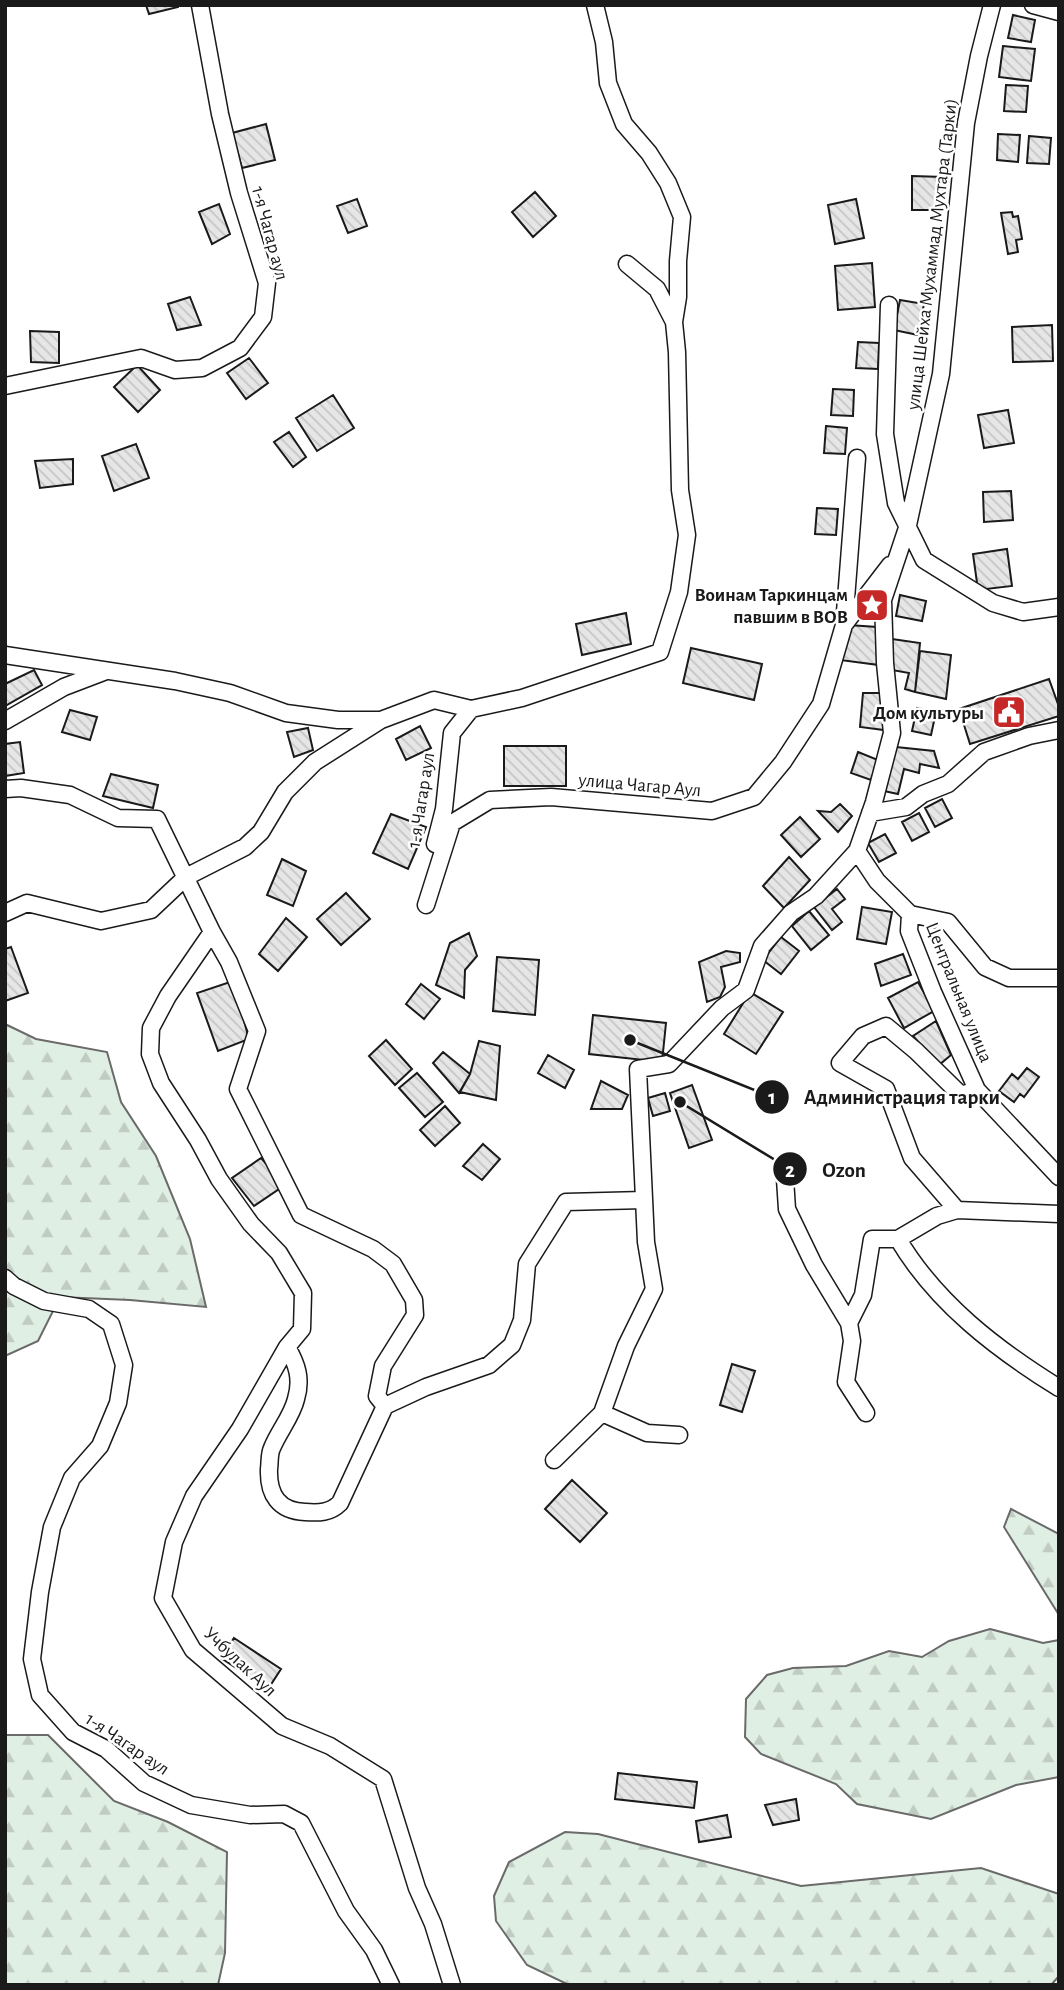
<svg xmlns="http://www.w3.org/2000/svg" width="1064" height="1990" viewBox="0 0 1064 1990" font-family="'Alegreya Sans',sans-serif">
<defs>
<pattern id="forest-firs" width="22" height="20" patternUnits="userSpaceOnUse" patternTransform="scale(1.75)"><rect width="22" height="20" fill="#e0efe3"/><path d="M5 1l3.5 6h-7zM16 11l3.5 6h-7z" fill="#c0ccc2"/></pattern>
<pattern id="building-back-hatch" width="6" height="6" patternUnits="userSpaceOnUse" patternTransform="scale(1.75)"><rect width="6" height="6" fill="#e6e6e6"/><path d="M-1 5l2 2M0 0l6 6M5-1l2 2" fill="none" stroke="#c5c5c5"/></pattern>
</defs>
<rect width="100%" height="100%" fill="#fff"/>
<path fill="url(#forest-firs)" stroke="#6a6a6a" stroke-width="2" d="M5,1024l31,15 71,13 14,50 35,54 34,83 16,68 -76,-7 -70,-3 -22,44 -33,15z
M1011,1509l48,25v81l-55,-88z
M990,1629l53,14 16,-3v137l-43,8 -85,34 -74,-15 -21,-20 -75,-30 -16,-17 1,-38 21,-24 26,-7 53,-2 43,-15 33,6 27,-16z
M5,1735h43l66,66 54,21 59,30 -2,101 -7,32h-213z
M565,1832l33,2 203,52 180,-18 78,26v82l-8,9h-482l-42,-20 -31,-44 -2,-25 15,-34z"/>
<path fill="url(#building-back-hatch)" stroke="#1a1a1a" stroke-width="2" d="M146,5h32v2l-29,7z
M1013,15l22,5 -4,22 -23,-4z
M1003,46l32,3 -4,32 -32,-4z
M1006,85l22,1 -2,26 -22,-1z
M266,124l9,36 -33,8 -10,-35z
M998,134l22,1 -2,27 -21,-2z
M1029,136l22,2 -2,26 -22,-1z
M912,176l32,1 -1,33h-31z
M535,192l21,24 -23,21 -21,-25z
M357,199l10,27 -19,7 -11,-27z
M856,199l8,39 -29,6 -7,-39z
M219,204l11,30 -18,10 -13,-32z
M1012,212l1,5 5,-1 4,23 -6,1 2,12 -10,2 -7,-41z
M872,263l3,44 -37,3 -3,-44z
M190,297l11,28 -24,5 -9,-26z
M900,300l24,4 -6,31 -24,-5z
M1052,325l1,36 -40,1 -1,-35z
M30,331l29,1v31l-28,-1z
M858,342l21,1 -1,26 -22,-1z
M249,358l19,25 -22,16 -19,-26z
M137,365l23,25 -22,22 -24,-25z
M833,389l21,1 -1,26 -22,-1z
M333,395l21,33 -37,23 -21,-33z
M1008,410l6,33 -30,5 -6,-33z
M826,426l21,2 -2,26 -21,-1z
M289,432l17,25 -13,10 -19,-25z
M136,444l13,34 -35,13 -12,-35z
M73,459v25l-33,4 -5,-27z
M1011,491l2,29 -29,2 -1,-30z
M817,508l21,1 -2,26 -21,-1z
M1007,549l5,37 -34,4 -5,-36z
M900,595l26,6 -4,20 -26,-5z
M626,613l5,31 -49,11 -6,-31z
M848,625l29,2 2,38 -39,-5z
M892,639l28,4 -5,49 -10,-3 4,-16 -17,-3z
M691,648l71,16 -8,36 -71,-17z
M920,651l31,4 -5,44 -31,-7z
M34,670l8,15 -37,21v-22z
M1049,679l10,28v9l-89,28 -11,-35z
M863,693h20l1,37 -24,-3z
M917,708l19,4 -5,23 -19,-4z
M70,710l27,7 -7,23 -28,-8z
M420,726l11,22 -25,12 -10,-21z
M308,728l5,22 -19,7 -7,-25z
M20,742l4,31 -19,3v-32z
M504,746h62v40h-62z
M896,747l38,4 5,17 -19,-4 -1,9 -15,-4 -6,25 -14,-3z
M858,752l20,8 -7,20 -20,-7z
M111,774l47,11 -5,23 -50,-12z
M942,799l10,19 -17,9 -10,-19z
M840,804l12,12 -14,16 -20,-21 13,1z
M919,813l10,19 -17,9 -10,-19z
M391,814l35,13 -18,42 -35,-16z
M800,817l20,22 -19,18 -20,-22z
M885,834l11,19 -17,9 -11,-19z
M789,857l21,23 -26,28 -21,-22z
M282,859l24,12 -13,35 -26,-11z
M837,889l8,10 -13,10 10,13 -10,8 -18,-23z
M346,893l24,26 -29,26 -24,-26z
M862,907l30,5 -6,32 -29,-5z
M809,911l20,24 -18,15 -19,-24z
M286,918l21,19 -29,34 -19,-17z
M469,933l8,23 -12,14 -1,28 -28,-13 14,-42z
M781,937l18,14 -18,23 -18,-14z
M11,947l17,46 -23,8v-52z
M726,951l14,2v9l-19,5 4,20 -5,10 -13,5 -8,-40z
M903,954l8,21 -30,11 -6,-22z
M497,957l42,3 -4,55 -42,-4z
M233,981l16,58 -31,12 -21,-58z
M918,982l16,29 -30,17 -16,-30z
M421,984l19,15 -16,20 -18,-15z
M750,992l33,20 -27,42 -32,-20z
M593,1015l73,8 -4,39 -73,-8z
M936,1021l15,34 -12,10 -26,-29z
M386,1040l26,29 -17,16 -26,-29z
M479,1041l21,5 -4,54 -36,-8 10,-18z
M443,1052l27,22 -11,19 -26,-30z
M548,1055l26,15 -9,18 -27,-15z
M1027,1068l12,9 -15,20 -4,-3 -6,8 -15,-11 13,-17 6,5z
M417,1073l26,29 -18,15 -26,-29z
M601,1081l27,14 -6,14h-31z
M692,1085l20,55 -23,8 -19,-55z
M665,1093l5,18 -17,5 -5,-18z
M445,1106l15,17 -25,23 -15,-16z
M483,1144l17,15 -18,21 -19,-14z
M261,1158l24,27 -31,21 -22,-28z
M732,1364l23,7 -13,41 -22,-7z
M572,1480l35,33 -27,29 -35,-33z
M234,1638l47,31 -13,20 -47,-31z
M618,1773l79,9 -3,26 -79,-9z
M796,1799l3,21 -26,5 -8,-20z
M727,1815l4,22 -32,5 -3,-21z"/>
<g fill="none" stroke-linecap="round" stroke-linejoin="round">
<g stroke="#1a1a1a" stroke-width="19">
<path id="street" d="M595,5l9,37 4,41 16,41 25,29 19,30 14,34 -4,44v36l-4,25
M1033,5l26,7
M889,305l-4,129 11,69 28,57 69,43 30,9 36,-5
M5,386l136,-28 34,12 27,-2 38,-20 23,-31 4,-34 -28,-90 -19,-79 -20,-109
M844,625l13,-167
M5,655l170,26 55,12 56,20 52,7h43
M5,721l59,-34 42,-16
M5,789l16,-1 49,7 48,23 39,1 55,113 -44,64 -17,32 -1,26 11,29 37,57 21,39 32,45 28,29 24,40 -1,36 -15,18 -47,82 -46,67 -20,46 -11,56 30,52 89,76 48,20 53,33 34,109 16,36 19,61
M870,813l36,-6 17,-13 25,-10 36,-32 45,-16 30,-6
M435,844l9,-35 8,-76 19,-24
M857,851l20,30 33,33 -1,17 24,61 44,98 82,87
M426,905l26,-82 38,-23 61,-3 161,14 42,-14 29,-35 38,-58 23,-79 46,-60
M5,913l22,-10 74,18 50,-11 35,-33 59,-30 16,-15 24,-40 30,-30 66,-42 53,-20 37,9 51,-11 138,-46 19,-60 8,-57 -7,-45 -3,-138 -3,-30 -17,-33 -30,-25
M910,914l38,8 37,45 24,11h50
M212,932l17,30 28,69 -19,58 63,126 72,34 20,15 21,36 1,15 -32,51 -6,30 8,10
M784,1164l3,45 27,56 35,58
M957,1210l-45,-52 -26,-69 -46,-26 23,-27 23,-10 30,25 45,44 16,-5
M898,1239c38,64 98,110 161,149
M5,1278l9,8 30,15 45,8 22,15 13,41 -6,38 -18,43 -28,32 -20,49 -12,65 -8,67 8,36 33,37 33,17 38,34 47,22 59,10 34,-1 17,9 45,88 28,39 17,35
M287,1347c10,17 15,32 9,52 -4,17 -17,32 -24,49 -3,6 -2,14 -3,21 -1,26 10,42 36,43 14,1 25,1 35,-9l45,-97
M385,1406l41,-19 63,-22 23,-20 10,-25 5,-56 39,-62 78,-2
M866,1413l-20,-31 6,-41 -3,-18 14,-28 9,-56h26l39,-23 20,-6 102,4
M679,1435l-32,-2 -45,-20 24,-67 28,-57 -8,-47 -8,-173 31,-5 53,-56 24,-18 16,-44 29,-33 25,-17 41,-45 17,-49 18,-69 -7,-70 -2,-63 25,-75 33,-151 25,-251 13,-67 13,-51
M554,1460l48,-47"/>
</g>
<use href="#street" stroke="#fff" stroke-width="16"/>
</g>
<defs>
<g id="sight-square" transform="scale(1.75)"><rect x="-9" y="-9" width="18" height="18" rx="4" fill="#c62828" stroke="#fff"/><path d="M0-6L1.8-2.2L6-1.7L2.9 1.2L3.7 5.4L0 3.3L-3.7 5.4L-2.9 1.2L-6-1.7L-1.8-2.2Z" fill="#fff"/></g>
<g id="civic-square" transform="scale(1.75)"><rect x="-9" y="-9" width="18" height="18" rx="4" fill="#c62828" stroke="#fff"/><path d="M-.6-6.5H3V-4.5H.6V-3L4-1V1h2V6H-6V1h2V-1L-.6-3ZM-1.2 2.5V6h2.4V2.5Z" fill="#fff"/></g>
</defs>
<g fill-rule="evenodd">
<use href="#sight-square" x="872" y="605"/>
<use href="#civic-square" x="1009" y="712"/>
</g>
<g text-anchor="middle" stroke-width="5" stroke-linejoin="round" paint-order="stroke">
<g font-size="19" fill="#1a1a1a" stroke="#fff">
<text transform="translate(271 233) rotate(75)" y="7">1-я Чагар аул</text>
<text transform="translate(931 254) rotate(-83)" y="7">улица Шейха Мухаммад Мухтара (Тарки)</text>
<text transform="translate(640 784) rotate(5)" y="7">улица Чагар Аул</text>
<text transform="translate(420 800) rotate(-81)" y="7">1-я Чагар аул</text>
<text transform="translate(960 992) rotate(68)" y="7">Центральная улица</text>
<text transform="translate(241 1661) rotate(43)" y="7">Учбулак Аул</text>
<text transform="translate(128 1743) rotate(34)" y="7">1-я Чагар аул</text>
</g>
<g font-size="19" font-weight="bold" fill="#1a1a1a" stroke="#fff" text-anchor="end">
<text x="848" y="601">Воинам Таркинцам<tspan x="848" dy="22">павшим в ВОВ</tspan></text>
<text x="984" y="719">Дом культуры</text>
</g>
</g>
<path fill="none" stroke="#1a1a1a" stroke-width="2.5" d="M630 1040L772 1097M680 1102L790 1169"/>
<g fill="#1a1a1a" stroke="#fff" stroke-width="2.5">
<circle cx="630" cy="1040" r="7"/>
<circle cx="680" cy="1102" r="7"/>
<circle cx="772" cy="1097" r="18"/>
<circle cx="790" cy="1169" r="18"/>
</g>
<g font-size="21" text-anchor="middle" font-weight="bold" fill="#fff">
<text x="772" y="1104">1</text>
<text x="790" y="1177">2</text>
</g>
<g font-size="21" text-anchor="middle" font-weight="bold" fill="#1a1a1a" stroke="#fff" stroke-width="5" stroke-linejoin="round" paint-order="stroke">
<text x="902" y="1104">Администрация тарки</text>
<text x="844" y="1177">Ozon</text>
</g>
<rect width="1064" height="1990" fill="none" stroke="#1a1a1a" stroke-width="14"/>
</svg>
